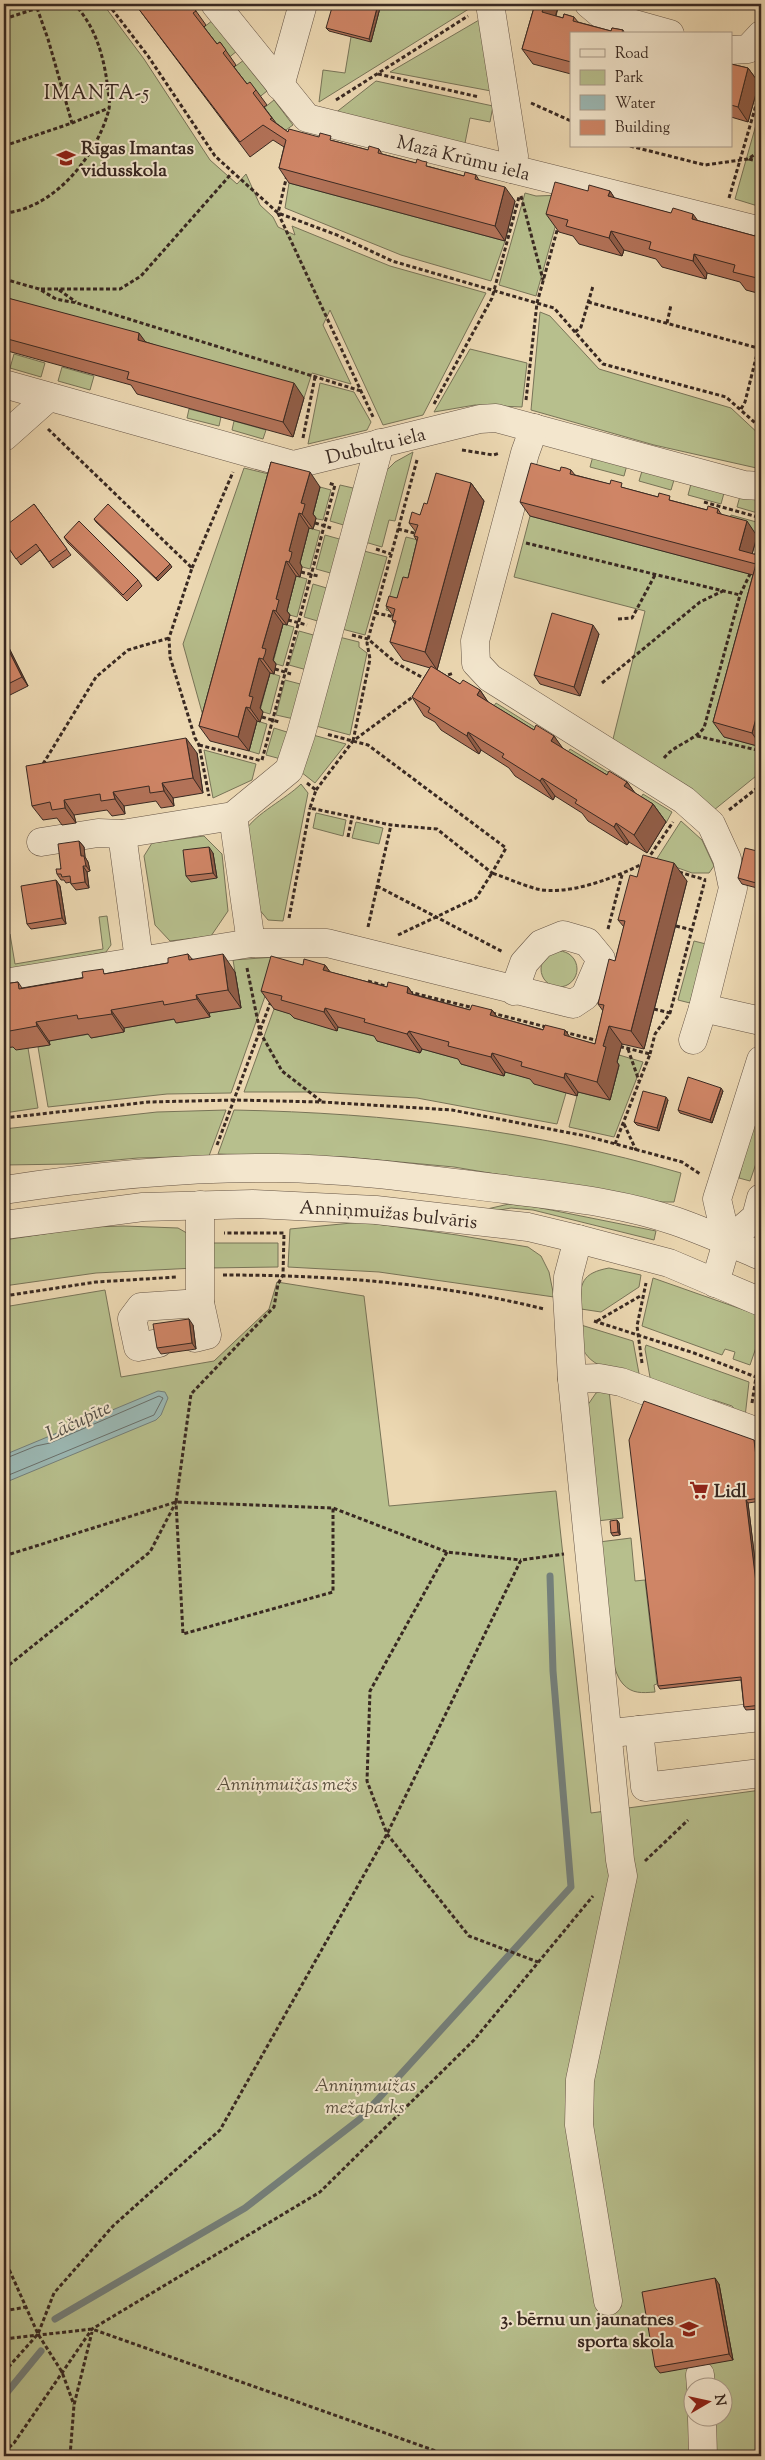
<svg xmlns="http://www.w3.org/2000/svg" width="765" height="2460" viewBox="0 0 765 2460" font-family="'Sorts Mill Goudy',serif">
<rect width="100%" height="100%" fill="#ecd8b2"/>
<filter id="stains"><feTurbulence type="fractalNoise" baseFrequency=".004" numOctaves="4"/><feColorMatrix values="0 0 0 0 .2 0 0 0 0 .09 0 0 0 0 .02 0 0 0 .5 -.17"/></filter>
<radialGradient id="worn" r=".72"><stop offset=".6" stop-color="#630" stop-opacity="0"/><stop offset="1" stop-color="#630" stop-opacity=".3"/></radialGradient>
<path fill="#b7bf8d" stroke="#787458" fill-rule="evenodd" d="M4,4h99l41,55 66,101 27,24 9,-10 14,31 13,12 5,10 17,8 -3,-9 98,40 96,27 -63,122 -40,10 -53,-115 -7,15 28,59 -39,-11 -8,25 -300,-89z
M381,4h89l2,3 -153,95 4,-32 22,3 6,-36z
M213,20l24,31 -10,8 -24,-31z
M479,20l12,71 -101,-19z
M244,60l23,31 -10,8 -24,-31z
M376,81l117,25 -3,16 -20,-4 -6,30 -130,-34z
M274,100l19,25 -10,7 -19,-24z
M761,107v100l-26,-8z
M289,183l216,58 -14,40 -90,-26 -116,-47z
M525,193l11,3 28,-1 -28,101 -37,-11z
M540,312l10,4 49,53 132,39 30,28v33l-107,-24 -123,-35z
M470,349l57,14 -5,44 -47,-2 -41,7z
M14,354l31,9 -4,14 -31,-9z
M62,367l32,9 -4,14 -32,-9z
M320,383l34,9 17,30 -4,8 -59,14z
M189,409l32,8 -2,9 -32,-8z
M234,421l32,9 -3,9 -31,-9z
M413,452l-18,69 -6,-1 -7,27 -17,-5 21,-71 9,-9z
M593,456l34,9 -3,11 -34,-9z
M244,468l37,9 -71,264 -27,-97z
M642,471l32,9 -3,10 -32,-9z
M691,484l33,9 -3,11 -33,-9z
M340,485l13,3 3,4 -9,34 -17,-5z
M320,487l11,3 -8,30 -11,-2z
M740,496l21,5v13l-24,-7z
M731,515l29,8 -3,13 -30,-8z
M530,516l231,61 -37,160 37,10v25l-47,38 -101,-71 32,-128 -131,-34z
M309,528l11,3 -10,38 -11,-3z
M325,535l18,5 -9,34 -18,-5z
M406,537l24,6 -20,74 -24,-7z
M364,551l23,6 -22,78 -23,-6z
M296,576l11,3 -10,38 -11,-3z
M313,584l17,5 -9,33 -17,-5z
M283,624l11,3 -11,39 -10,-3z
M299,631l18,5 -10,34 -18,-5z
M339,637l20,5v5l8,6 -17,82 -34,-9z
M270,673l10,3 -10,38 -10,-3z
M285,680l19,5 -10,34 -18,-4z
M496,703l56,35 -63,-25z
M257,721l10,3 -8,30 -10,-3z
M274,728l16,5 -9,26 -15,-4z
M313,735l33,9 -31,39 -14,-11z
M570,749l56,34 -62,-24z
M204,750l52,14 -4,16 -39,18z
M301,784l7,9 -25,128 -15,-1 -10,-12 -12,-78c9,-16 40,-31 55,-46z
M643,794l29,18 -6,11 -29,-18z
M316,813l30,7 -3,16 -30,-8z
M681,821l21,19 12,26 -5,7h-17l-36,-13z
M356,822l27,6 -4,16 -27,-6z
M204,836l18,18 6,57 -17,25 -41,5 -15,-16 -11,-69 8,-13z
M107,916l4,29 -5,7 -102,19v-36l6,-1 5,30 88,-15 -4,-32z
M694,941l12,3 -16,59 -12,-3z
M541 969a18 18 0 1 1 36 0a18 18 0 1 1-36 0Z
M275,957l1,8 -45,128 -64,1 -119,13 -10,-60 11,-2v-4l41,-7 1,4 33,-6v-4l52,-9 1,4 32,-6v-4l32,-5 -8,-48z
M274,1009l21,6 -1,3 43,12 1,-3 40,10 -1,4 43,12 2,-4 40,11 -1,4 43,12 1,-4 30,8 31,13 -9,31 -140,-26 -102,-6h-71z
M15,1046l13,2 10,60 -34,5v-65z
M619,1055l24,7 -29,75 -45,-10 9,-35 32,8 9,-34 -3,-1z
M761,1104v45l-11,32 -11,-3 10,-42z
M226,1110l-17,46 -71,2 -67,6 -67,1v-36l153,-17z
M234,1110c155,3 298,20 447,63l-7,29h-12l-208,-35 -108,-10 -128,-3z
M509,1204l27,3 120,24 -2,9 -121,-30 -22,-2 -27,5 3,-4z
M362,1222l95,13 71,12 13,9 8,16 5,25 -175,-25 -91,-5 2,-38z
M124,1226l54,2 14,8 3,32 -99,5 -92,13v-46l86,-13z
M208,1243h70v24l-70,1z
M609,1268l32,7 -2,12 -38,25 -20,-3c-2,-26 1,-36 28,-41z
M653,1278l108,38v17l-11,32 -17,-6 2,-7 -10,-3 -3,6 -80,-29z
M277,1282l87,14 25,210 167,-15 35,322 170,-23v666h-757v-1149l101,-17 16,87 93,-16 55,-52zM692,2388h30v30h-30z
M581,1325l52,16 7,38c-19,-6 -52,-11 -58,-33 -2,-6 -1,-15 -1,-21z
M646,1345l103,37 -4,35 -5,-1 -8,-10 -18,-6 -12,2 -51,-19 -6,-34z
M603,1390h6l14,128 -26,3 -12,-112 11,-16z
M631,1538l4,43 10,-1 12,104 -3,1 1,7c-13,1 -23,2 -32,-8 -18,-18 -21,-113 -24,-142z"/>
<path fill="#9bb8b4" stroke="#747f7a" d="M158,1391l7,1 3,6 -7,17 -5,5 -152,63v-28z"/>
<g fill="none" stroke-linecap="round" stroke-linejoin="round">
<path stroke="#6a706b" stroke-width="1" d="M4,1459l32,-13 14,-3 109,-47 4,2 -9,17 -150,62"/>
<path stroke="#747f7a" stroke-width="7" d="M55,2319l190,-111 115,-89 211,-232 -18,-216 -3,-95
M4,2396l37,-45"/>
<g stroke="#665546" stroke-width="29">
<g id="minor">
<path id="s1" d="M215,4l92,114 454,113"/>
<path d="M490,4l24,152 -2,13"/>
<path d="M589,4l13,11 68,19"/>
<path d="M731,50l17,-1 13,-14"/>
<path d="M280,86l23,-82"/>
<path id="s2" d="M4,384l289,81 187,-46 16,-1 248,67 17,1"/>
<path d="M534,428l-9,25 -50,188 1,22 14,15 194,122 27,24 16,35 6,29 -30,120 58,13"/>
<path d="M4,437l45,-40"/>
<path d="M233,816l18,127"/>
<path d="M122,834l17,126"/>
<path d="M41,842l57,-9 24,1 111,-18 56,-46 12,-36 79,-291"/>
<path d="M4,983l247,-40h76l246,61 12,-8 16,-37 -14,-17 -24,-7 -22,9 -17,19 -10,28"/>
<path d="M693,1040l10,-32"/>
<path d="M4,1190c90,-14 182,-23 273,-22 77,1 152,12 227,21 58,8 116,13 171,32 29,10 58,23 86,35"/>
<path id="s3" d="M4,1225l139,-18 110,-3 123,6 152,17 50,12 91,24 92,39"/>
<path d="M578,1239l-10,38 -1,17 5,85 48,481 3,16 -43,204 -1,45 29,176"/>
<path d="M727,1242l29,-25 5,-19"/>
<path d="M715,1283l12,-41 -10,-43 44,-139"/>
<path d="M195,1338l12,-3 -7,-32v-98"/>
<path d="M159,1343l-21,4 -6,-28 9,-12 59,-4"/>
<path d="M572,1379l27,-1 22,4 140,51"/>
<path d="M639,1730l6,57 116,-14"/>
<path d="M621,1732l140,-15"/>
<path d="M700,2375l1,13"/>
<path d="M702,2418l1,38"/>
</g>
</g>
<path stroke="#392922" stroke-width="3" stroke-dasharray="4 2.5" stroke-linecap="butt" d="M108,4l40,52 67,100 63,57 59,22 55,26 162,47 49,56 123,33 35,31
M37,8l11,31 24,84
M4,19l46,-15
M378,74l101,23
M336,100l132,-84
M531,103l40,18
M4,135l2,10
M4,146l68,-23 37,-15
M630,146l75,19 43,-6 13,-9
M749,159l12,3
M287,175l-9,38 96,206
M521,196l22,84
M729,198l32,-110
M4,213c50,-4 93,-57 105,-104 1,-5 0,-13 -1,-18 -3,-31 -12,-65 -34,-87
M4,279l35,10 17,10 21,4 284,88
M41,289h79l21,-13 91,-103
M59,290l17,12
M588,302l170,46
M667,323l4,-18
M575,332l6,-5 12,-41
M526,400l11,-97 21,-76
M434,404l58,-106 27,-101
M741,409l4,-7 16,-64
M48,429l144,139 -23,70 1,19 25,81 4,7 10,51
M303,438l12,-61
M462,450l31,5 7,-2
M704,502l57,16
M315,523l16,5
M398,529l20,5
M526,543l214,52
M376,549l15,5
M755,557l6,-23
M192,568l41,-96
M301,572l17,4
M375,613l20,4
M618,619l14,-1 23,-43
M288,620l19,5
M352,635l16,4 28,24 31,17
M275,669l16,5
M442,677l12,-4
M602,683l98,-81 23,-11
M262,717l17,5
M697,736l64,15
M353,741l17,-82 -3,-16 50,-183
M199,745l63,16
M664,758c10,-13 28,-16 40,-30l36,-133 10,-21
M262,760l73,-275 -7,-2
M43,764l53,-87 32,-27 41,-12
M307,783l9,7 -6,18 81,17 46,4 55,44 14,-25 -138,-103 -42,-11
M316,790l37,-49 61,-45
M729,810l32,-25
M348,837l4,-20
M647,860l26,-38
M679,872l27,8
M377,886l126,66
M289,918l21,-110
M676,926l16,4
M368,927l23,-102
M608,929l14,-54
M398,935l78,-37 16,-25c15,5 30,12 45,16 30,7 78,-11 105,-25
M247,968l13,64 22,39 39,30
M368,981l21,6
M409,992l65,16
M654,1009l16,4
M492,1013l54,14
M564,1032l35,9
M628,1049l11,32
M650,1054l5,-20 15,-21 35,-133
M4,1118l145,-16 85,-2 88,2 130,8 134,26 96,26 18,12
M624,1124l12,26
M615,1144l35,-90 -32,-8
M217,1145l54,-144
M223,1275c107,0 217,8 321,34
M4,1296l92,-14 81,-5
M594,1321l100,32 67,26
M597,1321l45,-26
M642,1363l-5,-37 9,-43
M752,1403l9,-58
M176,1502l15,-108 83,-87 4,-23 5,-9 1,-42h-60
M447,1552l-77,139 -3,90 20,53 82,102 69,26
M4,1556l172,-54 157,6 114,44 74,8
M4,1669l146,-117 26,-50 7,132 150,-42v-84
M645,1861l43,-41
M4,2258l34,76 24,38 12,33
M4,2311l22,-4
M4,2339l88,-10 358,127
M4,2372l34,-38 16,-41 59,-67 107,-96 167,-296 134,-274 43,-6
M4,2452l10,-9 78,-114 228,-137 154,-152 119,-144
M70,2456l4,-51 18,-73"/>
<use href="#minor" stroke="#f3e6cd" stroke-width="28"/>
</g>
<path fill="#b27258" stroke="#392922" d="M135,4h56l15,21 -2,2 13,17 3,-2 16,23 -2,2 13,17 9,6 11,15 -3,2 12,16 12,9 46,9 34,9 11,-1 3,5 82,22 12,-1 3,5 36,21 -10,40 -216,-58 -10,-15 5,-21 -11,-7 -23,17z
M381,4l-10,38 -42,-11 -3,-3z
M535,4h24l-3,12 7,2 1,-4 10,3 4,5 33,9 1,-3 11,2 2,4h-54v40l-38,-10 -11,-15z
M731,64l17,4 11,15 -11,39 -17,-5z
M588,191h22l4,7 141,38 6,-4v62l-15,-4 -6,-8 -33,-9 -1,6 -44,-12 -6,-8 -32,-9 -2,6 -43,-12 -6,-8 -14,-4 -13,-18z
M4,297l142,45 158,56 -11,39 -156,-43 -6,-9 -127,-35z
M271,462l49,25 -7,27 3,4 -1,5 -2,6 -4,-1 -9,35 2,4 -2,10 -4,-1 -9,35 3,4 -3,10 -4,-1 -10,36 3,4 -2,10 -4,-1 -10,35 3,4 -3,10 -3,-1 -8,30 -39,-10 -11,-15z
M571,470l4,5 132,35 11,-1 3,5 36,22 -5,18 9,2v191l-37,-10 -11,-15 40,-147 -223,-59 -10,-14 40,-31z
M471,483l13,18 -47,169 -1,-1 24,15 20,6 8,12 46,28 20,6 8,12 45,27 20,7 8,11 18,11 13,18 -19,31 -18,-11 -2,3 -39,-24 -6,-8 -27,-17 -2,4 -38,-24 -6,-8 -28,-18 -2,4 -38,-24 -6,-8 -11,-6 -12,-19 18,-29 -27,-8 -13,-18 5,-18 -3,-4 1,-4 -7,-10 11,-8 11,-20 9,-37 -3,-5 2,-4 -7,-9 11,-8 7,-11z
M34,504l37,51 -18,13 -13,-18 -19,15 -17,-23z
M94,519l78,48 -14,14 -62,-59z
M64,537l74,43 4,6 -15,15 -59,-58z
M599,634l-19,62 -40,-12 -6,-9z
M4,638l24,48 -24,12z
M197,753l6,40 -30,5 1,8 -13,2 -5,-7 -32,5 1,8 -13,2 -5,-6 -33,5 2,8 -14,2 -5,-7 -14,2 -11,-14z
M79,841l5,6 1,10 3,5 2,9 -3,1 2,16 -13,2 -5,-6v-2l-5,1 -2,-3h-3l-4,-6z
M761,852v37l-19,-5 -4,-6z
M213,853l4,25 -26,4 -5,-6z
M637,877l50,4 -43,168 -22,-5 -5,18 2,3 -9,35 -32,-8 -1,4 -43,-12 -4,-5 -25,-7 -1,4 -43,-12 -3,-5 -36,-10 -2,4 -43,-12 -3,-5 -36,-9 -1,4 -43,-13 -4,-4 -16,-5 -13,-18 42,-26h22l5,7 57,15h21l5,7 57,16h22l5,7 98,27 8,-33 -5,-7 17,-43 9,-34 -6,-7z
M56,880l4,6 6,38 -35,5 -4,-5z
M188,954l4,5 43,13 6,36 -32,5 1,4 -22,4 -12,2 -2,-4 -50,9v4l-33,6 -3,-4 -39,7 1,4 -34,5 -3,-3 -9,1v-64l14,-2 4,6 146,-25z
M723,1091l-11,32 -32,-10 -2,-3z
M668,1100l-9,31 -22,-6 -3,-3z
M193,1325l3,24 -35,5 -4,-6z
M756,1443l5,44v14l-13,2 13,107v99l-15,1 -2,-3 -3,-27 -81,9 -2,-3z
M617,1520l2,3 1,12 -7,1 -2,-3z
M719,2284l14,76 -73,13 -5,-6z"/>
<path fill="#915d47" stroke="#392922" d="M378,4h3l-10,38 -2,-3z
M545,4h14l-7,23 -10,-15z
M748,68l11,15 -11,39 -10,-15z
M505,187l10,14 -10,40 -10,-15z
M610,191l12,18 -14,-13z
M693,214l13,18 -14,-13z
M611,231l13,19 -2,6 -13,-18z
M694,254l13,19 -1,6 -13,-18z
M139,333l11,15 -12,-8z
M294,383l10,15 -11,39 -10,-15z
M310,472l10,15 -7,27 3,4 -3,11 -11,-15 -1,-11z
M471,483l13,18 -47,169 -12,-18z
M299,513l10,15 -9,35 2,4 -2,10 -11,-15v-11z
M747,521l10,15 -7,26 -11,-12z
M286,561l10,15 -9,35 3,4 -3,10 -11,-14v-12z
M170,564l2,3 -14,14 -2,-3z
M273,610l10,14 -10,36 3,4 -2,10 -11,-15 -1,-11z
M593,625l6,9 -19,62 -6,-9z
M4,638l24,48 -6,-9 -18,-36z
M259,658l11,15 -10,35 3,4 -3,10 -10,-14 -1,-12z
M480,690l12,18 -15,-13z
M760,703l1,1v42l-9,-13z
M246,707l11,14 -8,30 -11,-14z
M468,732l13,18 -2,4 -12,-18z
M554,736l13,18 -16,-13z
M186,738l11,15 6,40 -10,-15z
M542,778l13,18 -2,4 -13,-19z
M627,782l13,18 -16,-14z
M162,783l11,15 1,8 -10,-15z
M113,792l11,14 1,8 -10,-15z
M64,800l10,15 2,8 -11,-15z
M653,804l13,18 -19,31 -13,-18z
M616,823l13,19 -2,3 -13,-18z
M79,841l5,6 1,10 3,5 2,9 -4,-5 -5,-10z
M209,847l4,6 4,25 -4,-5z
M674,863l13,18 -43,168 -13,-18z
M83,866l4,6 2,16 -4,-6z
M56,880l4,6 6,38 -4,-6z
M223,954l12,18 6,36 -13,-18z
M325,965l13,18 -15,-13z
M408,987l13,19 -14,-13z
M196,995l13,18 1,4 -13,-18z
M325,1008l13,19 -1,4 -13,-19z
M111,1010l13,18v4l-12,-18z
M492,1010l13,18 -15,-13z
M36,1022l13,19 1,4 -13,-19z
M609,1026l13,18 -5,18 2,3 -9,35 -13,-18 6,-36z
M565,1030l13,18 -14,-13z
M409,1031l13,18 -2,4 -13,-19z
M492,1053l13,19 -1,4 -13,-19z
M565,1073l13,19 -1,4 -13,-18z
M721,1088l2,3 -11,32 -2,-3z
M666,1097l2,3 -9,31 -2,-3z
M189,1319l4,6 3,24 -4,-6z
M754,1440l2,3 5,44v12z
M746,1500l2,3 13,107v14z
M617,1520l2,3 1,12 -2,-3z
M715,2278l4,6 14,76 -4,-6z"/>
<path fill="#cf8566" stroke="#392922" d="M135,4h56l5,7 -3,2 24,31 3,-2 6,8 -3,3 24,31 3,-2 6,8 -3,3 19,25 -2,1 18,13 1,-3 30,8 1,-4 11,3 -1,4 38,10 1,-4 10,3 -1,4 38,10 1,-4 5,2 5,1 -1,4 38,10 1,-4 11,3 -1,4 30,8 -10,39 -216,-58 7,-28 -23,-15 -23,17z
M333,4h45l-9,35 -43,-11z
M535,4h10l-3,8 21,6 1,-4 10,3 -1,4 38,10 1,-3 11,2 -2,4h-50v28l-49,-13z
M731,64l17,4 -10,39 -7,-2z
M555,182l33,9 1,-6 21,6 -2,5 63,17 2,-5 20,6 -1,5 63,17 1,-5 5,1v47l-28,-7 2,-7 -41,-11 -1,7 -44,-12 2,-7 -40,-11 -2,7 -43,-12 2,-6 -22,-6z
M4,297l135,36 -1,7 156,43 -11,39 -156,-43 2,-7 -125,-34z
M271,462l39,10 -9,31 4,1 -1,4 -2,6 -3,-1 -10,38 3,1 -1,5 -2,5 -3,-1 -10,38 3,1 -3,11 -3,-1 -11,38 4,1 -1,5 -2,5 -4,-1 -10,38 4,1 -3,11 -4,-1 -8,30 -39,-11z
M531,463l29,8 1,-4 5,1 5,2 -1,4 40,10 1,-4 11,3 -1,4 37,10 1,-4 11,3 -1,4 38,10 1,-4 10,3 -1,4 30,8 -8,29 22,6v147h-1l-8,30 -39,-11 43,-158 -236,-62z
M436,473l35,10 -46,169 -35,-10 6,-21 -4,-1 3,-11 -9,-3 3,-10 8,2 6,-21 5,1 10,-41 -4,-1 4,-11 -9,-2 3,-11 8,3 4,-12 3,1z
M34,504l33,45 -18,13 -13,-18 -20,15 -12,-18v-14z
M108,504l62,60 -14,14 -62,-59z
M79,521l59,59 -15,15 -59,-58z
M552,613l41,12 -19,62 -40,-12z
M4,641l18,36 -18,9z
M431,666l29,18 3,-4 17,10 -3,5 57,35 2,-5 18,11 -3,5 56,34 2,-4 18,11 -3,4 29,18 -19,31 -18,-12 -2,4 -39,-24 2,-3 -35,-22 -2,3 -38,-24 2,-3 -36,-22 -1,4 -39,-24 2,-4 -18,-11z
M186,738l7,40 -31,5 2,8 -14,2 -1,-7 -36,6 2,7 -14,2 -1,-7 -36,6 1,8 -13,2 -2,-8 -18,4 -6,-40z
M79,841l2,15h3l2,10h-3l2,16 -14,2 -1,-8 -8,1 -1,-3h-4l-1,-5h5l-3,-25z
M209,847l4,26 -27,3 -3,-26z
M745,848l16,4v28l-1,4 -22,-6z
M643,855l31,8 -43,168 -22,-5 -6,20 3,1 -9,35 -32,-9 -1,5 -43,-12 1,-4 -30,-9 -1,4 -43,-11 1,-4 -40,-11 -2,3 -43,-12 1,-3 -40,-11 -1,4 -43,-12 1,-4 -21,-5 10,-35 32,9 1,-6 21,6 -2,5 64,17 1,-5 20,5 -1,6 63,17 2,-5 20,5 -2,5 53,15 2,-5 20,5 -1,5 31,9 9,-39 -6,-1 11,-45 6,2 10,-40 -7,-1 12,-45 7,2z
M56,880l6,38 -35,6 -6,-38z
M188,954l1,6 34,-6 5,36 -32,5 1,4 -33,6 -1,-4 -52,9 1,4 -34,5 -1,-4 -41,7 1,4 -33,6v-48l14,-2 1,7 64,-11 -1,-6 21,-3 1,5 64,-11v-5z
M688,1077l33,11 -11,32 -32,-10z
M643,1091l23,6 -9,31 -23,-6z
M189,1319l3,24 -35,5 -4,-24z
M644,1401l110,39 7,58 -15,2 15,124v81l-17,2 -3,-30 -83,9 -29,-246z
M617,1520l1,12 -7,1 -1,-12z
M715,2278l14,76 -74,13 -13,-75z"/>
<defs>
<g id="school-bare" transform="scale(1.5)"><path d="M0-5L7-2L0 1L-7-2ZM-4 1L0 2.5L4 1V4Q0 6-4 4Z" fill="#8f2418" stroke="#f3e6cd" stroke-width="2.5" paint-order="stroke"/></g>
<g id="supermarket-bare" transform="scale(1.5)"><path d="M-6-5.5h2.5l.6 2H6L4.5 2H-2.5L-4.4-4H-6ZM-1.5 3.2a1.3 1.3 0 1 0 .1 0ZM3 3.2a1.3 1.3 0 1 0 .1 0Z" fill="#8f2418" stroke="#f3e6cd" stroke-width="2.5" paint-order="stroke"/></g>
</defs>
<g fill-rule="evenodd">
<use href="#school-bare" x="66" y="158"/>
<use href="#supermarket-bare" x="699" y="1490"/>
<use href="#school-bare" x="689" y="2329"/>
</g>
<g text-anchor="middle" stroke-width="4" stroke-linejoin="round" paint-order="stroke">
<g font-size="19" font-weight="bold" fill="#392922" stroke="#f3e6cd" text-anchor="start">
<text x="81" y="154">Rīgas Imantas<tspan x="81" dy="22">vidusskola</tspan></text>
<text x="714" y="1497">Lidl</text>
<text x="674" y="2325" text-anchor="end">3. bērnu un jaunatnes<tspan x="674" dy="22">sporta skola</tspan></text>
</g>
<g font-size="19" fill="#392922" stroke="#f3e6cd">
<text dy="7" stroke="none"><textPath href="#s1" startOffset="308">Mazā Krūmu iela</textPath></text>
<text dy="7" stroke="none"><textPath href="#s2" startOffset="385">Dubultu iela</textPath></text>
<text dy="7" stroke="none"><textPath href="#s3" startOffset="386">Anniņmuižas bulvāris</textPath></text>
</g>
<g font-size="19" font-style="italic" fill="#584e3d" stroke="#f3e6cd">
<text x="287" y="1790">Anniņmuižas mežs</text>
<text x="365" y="2091">Anniņmuižas<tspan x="365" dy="22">mežaparks</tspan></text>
</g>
<g font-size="20" letter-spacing="1" fill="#392922" stroke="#f3e6cd">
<text x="97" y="99">IMANTA-5</text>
</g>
<g font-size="20" font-style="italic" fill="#524d46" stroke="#f3e6cd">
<text transform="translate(78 1420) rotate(-25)" y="7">Lāčupīte</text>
</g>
</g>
<rect width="765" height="2460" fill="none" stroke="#ecd8b2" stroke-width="20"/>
<rect x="5" y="5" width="755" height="2450" fill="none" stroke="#392922" stroke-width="2.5"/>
<rect x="10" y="10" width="745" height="2440" fill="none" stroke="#392922"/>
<rect x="570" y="32" width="162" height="115" fill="#f3e6cd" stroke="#a99a89"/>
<rect x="580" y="49" width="25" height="8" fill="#f3e6cd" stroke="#a99a89"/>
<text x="615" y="58" font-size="15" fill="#392922">Road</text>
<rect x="580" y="70" width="25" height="15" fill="#b7bf8d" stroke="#a99a89"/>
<text x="615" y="82" font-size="15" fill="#392922">Park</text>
<rect x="580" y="95" width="25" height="15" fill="#9bb8b4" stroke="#a99a89"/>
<text x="615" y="108" font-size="15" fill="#392922">Water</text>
<rect x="580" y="120" width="25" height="15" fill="#cf8566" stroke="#a99a89"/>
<text x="615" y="132" font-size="15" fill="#392922">Building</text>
<g transform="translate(708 2402) rotate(81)"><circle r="24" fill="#f3e6cd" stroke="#a99a89"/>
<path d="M0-4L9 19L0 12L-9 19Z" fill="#8f2418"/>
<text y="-8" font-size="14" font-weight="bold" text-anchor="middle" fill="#392922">N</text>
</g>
<rect width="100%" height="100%" filter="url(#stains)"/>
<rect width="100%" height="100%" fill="url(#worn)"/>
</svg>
